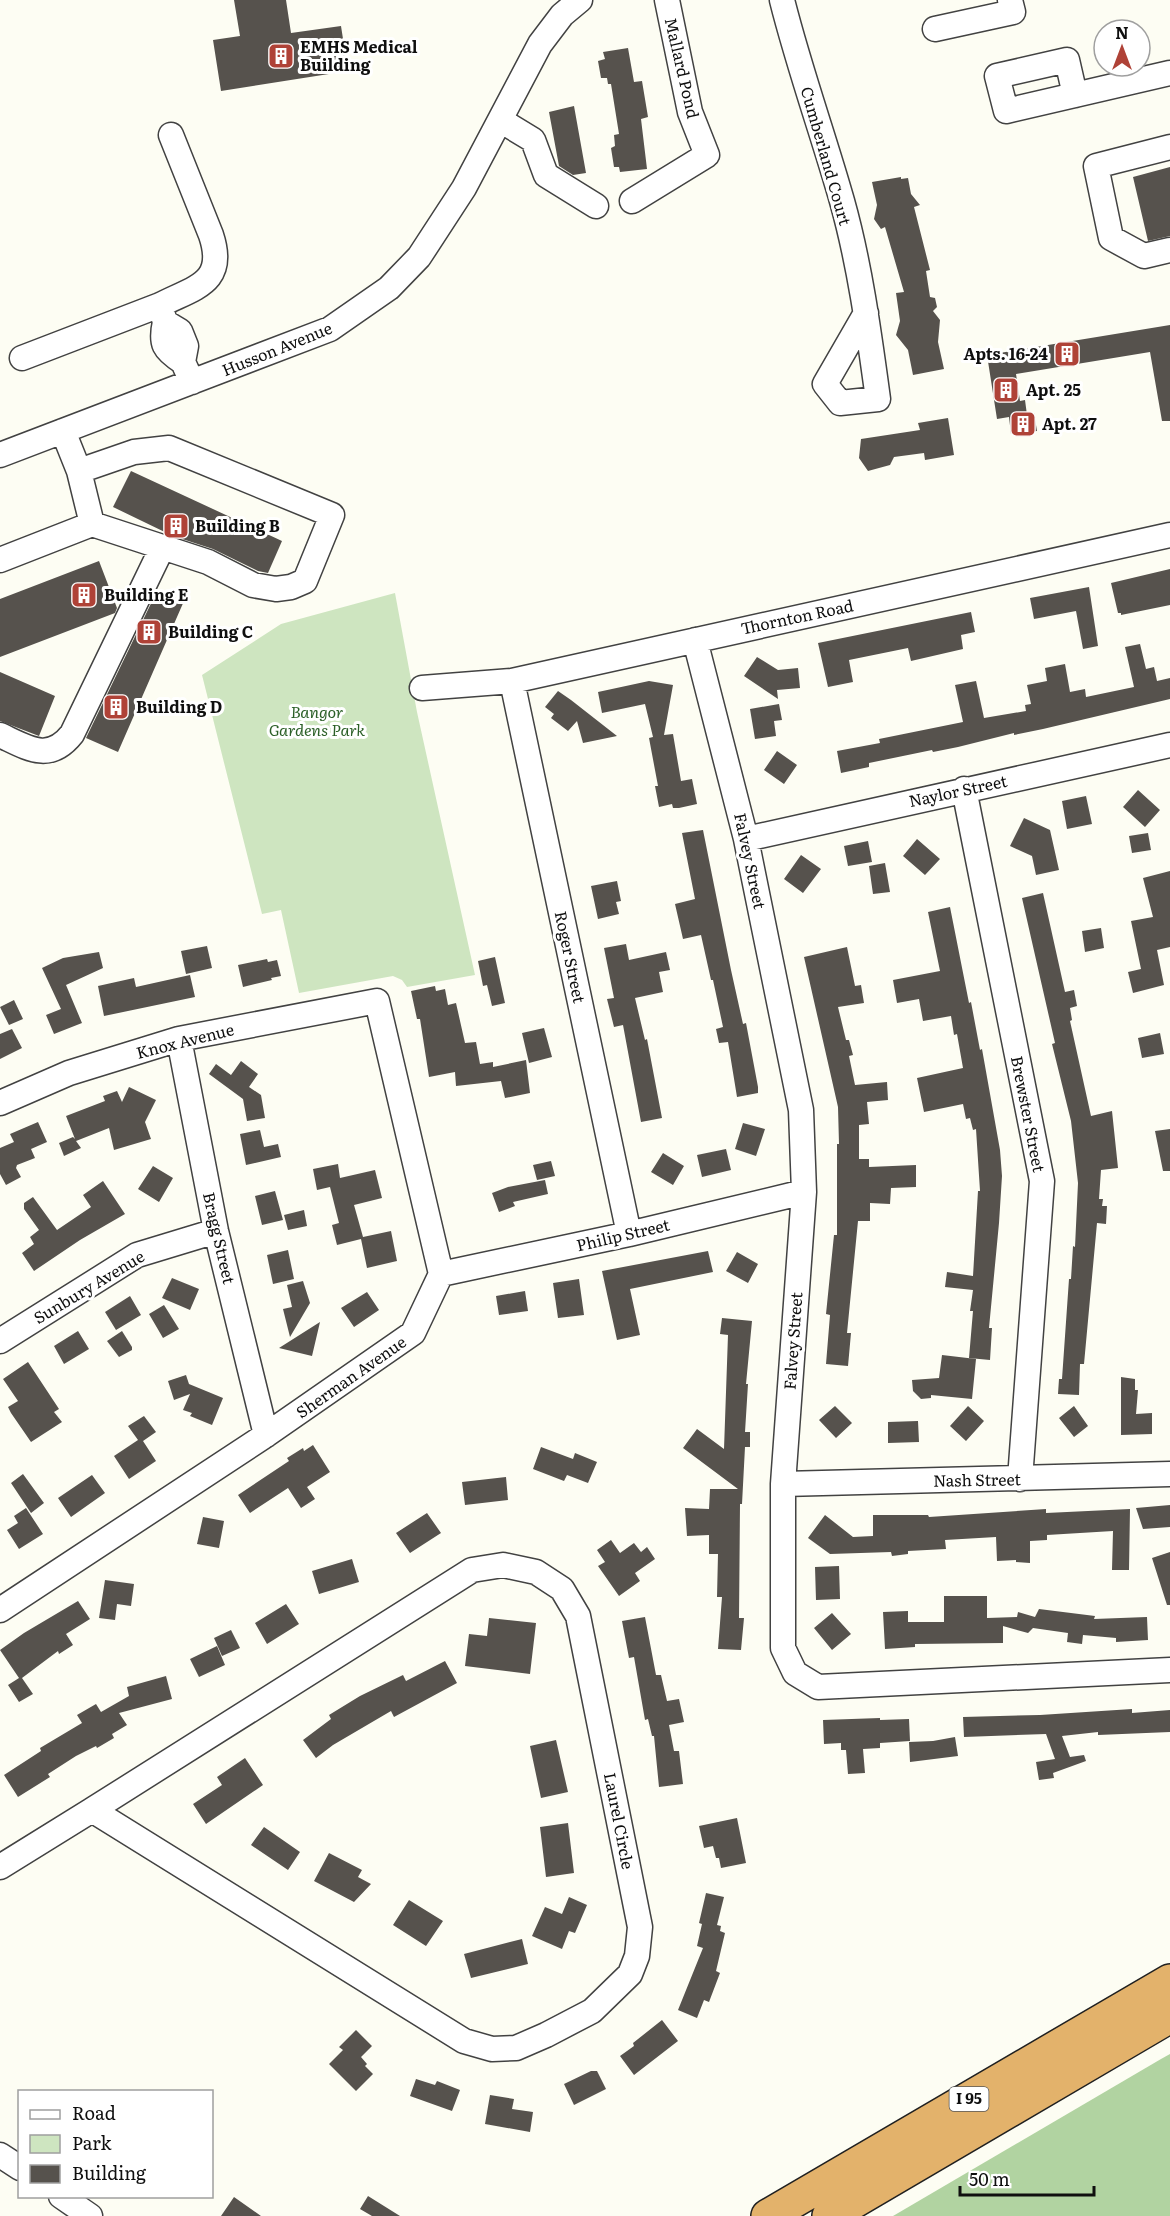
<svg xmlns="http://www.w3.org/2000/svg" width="1170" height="2216" viewBox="0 0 1170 2216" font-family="Literata,serif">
<rect width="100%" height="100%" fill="#fdfdf3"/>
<path fill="#cee5c0" d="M395,593l22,119 58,263 -68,12 -5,-7 -9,-4 -94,17 -18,-83 -19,4 -60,-239 79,-51z"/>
<path fill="#b1d3a1" d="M1170,2054v162h-277l268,-157z"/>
<path fill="#56524d" d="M234,0h52l5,33 50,-7 7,45 -127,20 -8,-51 27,-4z
M628,48l6,34 8,-1 6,36 -7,2 6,50 -27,3 -1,-5h-5l-3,-19 4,-2 -1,-11 5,-1 -8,-50h-3l-1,-6h-6l-3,-17 7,-2 -2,-7z
M574,106l12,67 -13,2 -14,-9 -10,-54z
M1170,167v69l-22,5 -15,-64z
M901,177v2l7,-1 3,16 9,11 -6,2 16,63 -4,1 4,26 5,1 2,9 -4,4 7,9 -2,22 6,27 -31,6 -5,-25 -12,-15 4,-14 -4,-28 8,-1 -19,-65 -4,2 -7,-10 3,-14 -5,-23z
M1170,325v96h-8l-12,-69 -134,22 4,27 5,-1 2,15 7,-2 3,18 -26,3 -2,-17 -12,2 -10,-64z
M948,418l6,37 -29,5 -1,-7 -30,4 -4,8 -22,6 -9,-13 2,-19 59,-9 -2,-7z
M131,471l151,70 -14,32 -10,-2 -45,-22 -40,-13 -60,-29z
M99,561l18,47 -2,5 -115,44v-58z
M1170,569v36l-49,10v-2h-3l-7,-30z
M1089,587l9,59 -15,3 -7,-38 -42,8 -4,-21z
M157,591l27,10 -66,151 -32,-14z
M971,612l4,20 -14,3 2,14 -52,12 -3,-13 -59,12 4,22 -25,5 -10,-44z
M1140,644l6,25 8,-2 3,14 13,-3v21l-127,30 -29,6v-2l-56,14 -25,5 -1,-2 -63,13v4l-28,6 -4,-22 43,-8 -1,-4 84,-17 -8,-37 21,-4 8,37 42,-7 -1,-6 6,-1 -4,-19 20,-4 -2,-13 20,-4 5,28 15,-3 1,8 48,-10 -9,-40z
M757,657l21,13 20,-2 2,20 -23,2 1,9 -34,-23z
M0,672l55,24 -16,40 -39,-15z
M649,681l24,4 -9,50 9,-1 8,47 11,-2 5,25 -18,4h-6l-1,-4 -13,3 -4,-21h3l-9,-48 4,-1 -8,-33 -43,9 -4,-21z
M558,691l13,9 46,36 -34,7 -6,-22 -9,10 -17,-13 3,-4 -9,-7z
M779,704l3,16 -8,1 2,15 -21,3 -5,-30z
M777,751l20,14 -13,19 -20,-14z
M1138,790l22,20 -15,17 -22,-20z
M1086,796l6,28 -25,5 -5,-28z
M1024,818l26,12 9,40 -23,5 -4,-19 -22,-10z
M703,830l28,140 12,54 3,-1 12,64v6l-21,4 -9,-55 -9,1 -3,-14 7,-2 -10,-47h-2l-10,-45 -18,4 -8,-35 20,-5 -13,-66z
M1148,833l3,17 -19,3 -3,-17z
M917,839l23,20 -15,16 -22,-19z
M868,841l4,21 -24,4 -4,-20z
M801,855l20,14 -18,24 -19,-14z
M885,863l5,29 -17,2 -4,-28z
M1170,871v76l-13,3 7,35 -31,8 -5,-21 13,-3 -10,-48 22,-4 -10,-39z
M617,881l4,20 -5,1 3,12 -21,5 -7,-33z
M1043,893l22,99 9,-2 3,16 -7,2 2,12 -2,1 21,95 21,-5 6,57 -17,2 -2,29h4l-1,7h5l-1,18 -9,-1 -13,141h-4l-1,31 -21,-1 1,-15h3l7,-100h2l2,-33 2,1 3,-64 -7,-62 -19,-77 3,-1 -33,-145z
M950,907l19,96 2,-1 9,48 2,-1 18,101 2,26 -3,47 -10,105h3l-2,32 -21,-2 4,-47h-3l3,-21 -28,-3 2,-15 26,4 5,-85h2l-4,-62 -3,1 -3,-12 -4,1 -3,-15 -39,8 -7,-34 46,-10 -6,-34 -3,1 -3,-19 -28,5 -4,-22 -22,4 -4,-23 47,-9 -12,-59z
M1101,928l3,20 -19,4 -3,-21z
M626,944l3,16 37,-8 4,18 -11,2 4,20 -28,6 10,42 2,-1 15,79 -21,4 -18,-97 -9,2 -7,-28 7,-1 -10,-50z
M207,946l5,22 -26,6 -5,-23z
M847,947l8,39 6,-1 3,18 -26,4 8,33h3l4,15 -4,1 6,29 32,-3 1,18 -21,2 2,22 -10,1v34h10v8l47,-2v22l-25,1 -1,16 -20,-1v18h-12l-11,112h4l-3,33 -22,-2 4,-49 -4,-1 8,-79h3v-91h2l-1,-37 -34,-150z
M99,952l4,16 -37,17 16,38 -28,11 -8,-19 15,-6 -19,-41 21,-10z
M495,957l10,46 -13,3 -5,-21 -4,1 -5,-25z
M267,959l1,3 9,-2 4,16 -10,2 1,2 -29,7 -5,-22z
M190,975l5,22 -91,19 -6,-30 36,-8 2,9z
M435,986l1,5 9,-2 3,16 8,-2 9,40 11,-1 4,22 13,-2v5l33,-7 4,33 -25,5 -4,-17 -45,5 -1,-14 -26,5 -9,-58h-3l-6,-28z
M14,1000l9,19 -14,6 -9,-18z
M544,1028l8,29 -23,6 -7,-30z
M12,1029l10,19 -22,11v-25z
M1160,1033l4,21 -22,4 -4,-20z
M241,1061l17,13 -9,13 12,8 4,23 -18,3 -4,-22 -34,-25 7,-10 15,11z
M129,1087l27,13 -11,22 6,17 -37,11 -5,-22 -33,13 5,7 -17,8 -5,-13 14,-6 2,2 -9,-23 39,-15 -2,-5 14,-5 5,11z
M38,1122l9,20 -16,7 4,9 -18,7 -1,3 5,9 -15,8 -6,-11v-26l14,-6 -4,-8z
M743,1123l22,6 -9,27 -21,-7z
M1170,1129v42h-7l-8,-40z
M260,1130l4,17 14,-3 3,13 -35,8 -6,-31z
M726,1149l5,21 -29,7 -5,-22z
M663,1153l21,13 -11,19 -22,-13z
M551,1161l4,15 -18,4 -4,-15z
M338,1164l2,14 35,-8 7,28 -28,7 9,32 28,-6 6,30 -30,7 -6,-29 -24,6 -5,-20 7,-2 -9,-36 -13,3 -4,-21z
M153,1166l20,12 -14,24 -21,-13z
M545,1180l3,14 -35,8 2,4 -16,6 -7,-19 16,-6z
M103,1181l22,33 -45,26 -46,31 -12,-18 12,-9 -4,-7 9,-7 -15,-21v-6l9,-6 24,33 34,-23 -8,-12z
M275,1191l8,29 -21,5 -7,-29z
M304,1210l3,16 -19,4 -4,-15z
M288,1250l6,29 -21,5 -6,-29z
M708,1251l5,21 -83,17 10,46 -23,5 -15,-69z
M737,1252l21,12 -10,19 -22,-12z
M172,1278l27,11 -9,21 -28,-12z
M579,1279l5,36 -26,3 -5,-35z
M303,1281l7,22 -20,34 -7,-28 9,-2 -5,-22z
M525,1291l3,20 -29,4 -3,-19z
M367,1292l12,18 -25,17 -13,-19z
M130,1296l11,19 -25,15 -11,-18z
M164,1305l15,24 -16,9 -14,-24z
M722,1318l30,3 -6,63h2l-3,48h5v15h-5l-3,57h-2l-1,114h5l-3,32 -23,-1 4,-52h-5l1,-43h-9v-19l-22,1 -2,-28 24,1 1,-20h28l-55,-41 14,-19 27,20 4,-114 -8,-1z
M320,1322l-8,34 -33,-8z
M78,1331l11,18 -25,15 -10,-18z
M122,1331l10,16v3l-13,7 -12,-16z
M942,1355l34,4 -4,40 -41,-4v3l-10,1 -8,-8 -1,-11 27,-2z
M28,1362l31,47 -5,3 8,10 -31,20 -20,-29 -3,-6 10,-6 -15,-22z
M186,1375l3,9 34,14 -11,27 -22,-9 2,-3 -9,-3 7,-16 -16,6 -6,-19z
M1121,1377l14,2v11h3l-2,24 16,-1v21l-31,1z
M835,1406l17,17 -16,15 -17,-18z
M968,1406l16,15 -18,20 -16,-15z
M1074,1406l14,20 -14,11 -15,-19z
M144,1416l12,16 -13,9 13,20 -27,18 -15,-23 24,-16 -10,-14z
M918,1421l1,21 -31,1v-21z
M313,1445l17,27 -23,15 8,12 -14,9 -13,-20 -38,25 -12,-18 51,-34 -2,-3 16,-10 1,3z
M541,1447l32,12 2,-6 22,9 -9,21 -21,-8 -3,6 -31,-12z
M23,1474l21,29 -13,10 -20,-30z
M92,1475l13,18 -34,24 -13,-19z
M506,1477l2,23 -43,5 -3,-23z
M1170,1505v22l-27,2 -7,-21z
M26,1508l17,26 -24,15 -12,-19 11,-7 -4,-7z
M1046,1509v4l84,-4 -1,61h-17l1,-39 -66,4v5l-17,1v22l-14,-1v-2l-19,1 -1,-24 -51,3 1,9 -38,2v3l-16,2 -1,-4 -61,2 -22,-16 17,-23 28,22 20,-1v-21h55l1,2z
M427,1513l14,20 -31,20 -14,-20z
M203,1517l21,4 -5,27 -22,-4z
M611,1540l9,13 14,-10 7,9 6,-5 8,12 -20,14 5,8 -21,15 -21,-30 7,-4 -8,-12z
M1170,1552v53h-3l-15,-47z
M352,1559l7,23 -40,12 -7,-23z
M839,1566l1,33 -24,1 -1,-33z
M105,1580l29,4 -3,22 -14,-2 -2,16 -16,-2z
M944,1596h43v22l30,-1 1,-5 17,5 4,-8 56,7 -1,3 53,-2 1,23 -32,2v-4l-33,-3 -1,9 -15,-2 1,-9 -35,-5 -5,5 -25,-7v17l-88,1v3l-30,2 -2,-37 25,-1v11h36z
M78,1601l12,18 -24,15 7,11 -14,9 -1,-3 -36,27 11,16 -14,8 -11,-17 11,-7 -19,-28 24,-17z
M286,1604l13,20 -32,20 -12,-21z
M832,1613l19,21 -19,16 -18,-22z
M645,1617l11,58h5l6,26 12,-2 5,23 -15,3 5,26h5l4,33 -24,3 -5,-51h-2l-4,-17 -3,1 -11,-63 -5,1 -7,-37z
M489,1618l47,5 -6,51 -65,-8 4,-32 18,2z
M231,1630l9,18 -18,8 -8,-18z
M217,1646l8,19 -26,12 -9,-18z
M445,1661l12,22 -63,34 -3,-6 -58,34 -17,13 -13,-18 28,-21 -2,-4 31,-19 43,-21 3,6z
M166,1676l6,23 -53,14 8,12 -15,9 2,4 -17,10 -1,-2 -20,10 -28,18 2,3 -32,20 -14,-22 37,-24 -1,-3 42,-25 -5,-8 19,-11 5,8 28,-16 -2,-9z
M1132,1709v4l38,-3v22l-72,3v-3l-36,4 8,21 14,-2 2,6 -33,12 1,5 -15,2 -3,-18 19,-3 -9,-25 -82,3 -1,-20 77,-2z
M880,1718v2l29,-1 1,22 -30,2v5l-17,1 2,24 -17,1 -2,-24h-5v-7l-17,1 -1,-24z
M955,1737l3,19 -48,6 -1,-20 24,-1z
M556,1740l12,52 -27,6 -11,-52z
M245,1758l18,27 -57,39 -13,-20 29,-19 -5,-8z
M737,1818l9,45 -25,5 -2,-10h-3l-3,-12 -9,2 -5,-22z
M568,1823l6,50 -28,4 -6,-50z
M264,1827l36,25 -12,18 -37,-25z
M329,1853l33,17 -4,7 13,7 -17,18 -40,-21z
M706,1893l18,4 -7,28 4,1 -1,5 5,2 -9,38 4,2 -11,29 -5,-2 -7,18 -19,-8 25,-62 -6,-2 5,-22 -3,-1z
M569,1897l18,8 -12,28 -6,-2 -7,18 -30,-13 13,-29 17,7z
M409,1900l34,21 -17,25 -33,-21z
M522,1939l6,25 -57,14 -7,-24z
M662,2020l16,21 -44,34 -14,-19 14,-10 -1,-3z
M356,2030l16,16 -11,11 6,7 -2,2 8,8 -17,17 -27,-27 14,-14 -4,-3z
M591,2071h6l9,18 -32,16 -10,-21z
M416,2079l19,6 2,-4 23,9 -8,21 -42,-15z
M490,2095l24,4 -2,10 21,3 -3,20 -45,-8z
M368,2196l32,20h-28l-12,-7z
M234,2197l27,19h-40z"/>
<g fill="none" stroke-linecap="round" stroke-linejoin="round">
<g stroke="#424242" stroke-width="27">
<path id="minor" d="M782,0c17,68 41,134 60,201 18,64 27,132 36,198l-38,4 -15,-19 41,-71
M935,29l78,-17 -3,-12
M1075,95l-8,-35 -70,16 9,35 164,-38
M500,120l33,20 13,35 50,31
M1170,147l-74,19 15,72 33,18 26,-6
M632,201l75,-46 -17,-43 -23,-112
M160,305c35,-18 67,-22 51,-70l-40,-100
M22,358l138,-53 5,17
M183,362c-19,-12 -23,-18 -18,-40l15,9 6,15 -3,16 9,20
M0,455l330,-126 59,-41 30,-31 45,-69 76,-144 22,-29 18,-15
M79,471l55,-19 35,-4 163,67 -27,66 -14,6 -15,2 -23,-4 -45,-23 -116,-38
M0,560l92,-36 -13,-53 -16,-40
M695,640l51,199 55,271 3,82 -21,292v164l12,25 23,14 352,-17
M512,681l117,553
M422,688l90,-7 658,-146
M0,735c28,13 49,28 72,-1l90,-186
M964,789l78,392 -22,298
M746,839l424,-94
M179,1039l37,192 50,204
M0,1103l69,-30 110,-34 198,-38 64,273 -28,59 -147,102 -266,175
M441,1274l188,-40 175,-42
M0,1341l137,-86 79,-24
M783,1484l387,-10
M503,1565l33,7 26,17 16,27 62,311 -3,29 -7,18 -38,37 -46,24 -30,13 -24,1 -28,-8 -372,-231 380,-240z
M0,1867l92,-57
M0,2155l20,13
M61,2196l29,20"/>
</g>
<g stroke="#202020" stroke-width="36">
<path id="highway" d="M768,2216l402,-235
M829,2216l341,-200"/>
</g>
<use href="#minor" stroke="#fff" stroke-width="24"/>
<use href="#highway" stroke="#e3b26b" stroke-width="33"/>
</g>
<defs>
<g id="building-square" transform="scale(1.35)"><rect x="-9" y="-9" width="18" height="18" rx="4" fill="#af4237" stroke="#fff"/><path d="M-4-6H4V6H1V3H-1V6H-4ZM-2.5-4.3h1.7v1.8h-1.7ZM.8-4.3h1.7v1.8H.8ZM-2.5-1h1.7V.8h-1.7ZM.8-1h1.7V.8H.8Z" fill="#fff"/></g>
</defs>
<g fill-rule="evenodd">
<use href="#building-square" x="281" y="56"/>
<use href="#building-square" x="1067" y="354"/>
<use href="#building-square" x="1006" y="390"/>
<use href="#building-square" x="1023" y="424"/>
<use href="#building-square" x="176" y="526"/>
<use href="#building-square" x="84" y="595"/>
<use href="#building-square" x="149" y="632"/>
<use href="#building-square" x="116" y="707"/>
</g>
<g text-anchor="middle" stroke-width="6" stroke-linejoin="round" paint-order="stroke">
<rect fill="#fff" stroke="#575757" stroke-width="1.5" x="949.5" y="2087" width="39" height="24" rx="4.5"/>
<g font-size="15" font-weight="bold" fill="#0f0f0f">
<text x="969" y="2104">I 95</text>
</g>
<g font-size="16" font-weight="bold" fill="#0f0f0f" stroke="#fff" text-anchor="start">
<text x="300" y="53">EMHS Medical<tspan x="300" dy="18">Building</tspan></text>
<text x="1048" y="360" text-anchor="end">Apts. 16-24</text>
<text x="1026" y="396">Apt. 25</text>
<text x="1042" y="430">Apt. 27</text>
<text x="195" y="532">Building B</text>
<text x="104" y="601">Building E</text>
<text x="168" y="638">Building C</text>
<text x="136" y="713">Building D</text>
</g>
<g font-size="16" fill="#0f0f0f" stroke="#fff">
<text transform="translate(682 68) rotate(77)" y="6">Mallard Pond</text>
<text transform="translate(826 156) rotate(74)" y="6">Cumberland Court</text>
<text transform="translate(277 349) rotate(-22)" y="6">Husson Avenue</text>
<text transform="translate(797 617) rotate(-12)" y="6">Thornton Road</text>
<text transform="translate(958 791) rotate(-12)" y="6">Naylor Street</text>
<text transform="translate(750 861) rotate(78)" y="6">Falvey Street</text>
<text transform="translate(570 957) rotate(78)" y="6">Roger Street</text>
<text transform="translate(185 1041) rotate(-14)" y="6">Knox Avenue</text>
<text transform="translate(1028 1114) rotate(79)" y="6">Brewster Street</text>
<text transform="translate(623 1235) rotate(-13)" y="6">Philip Street</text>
<text transform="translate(219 1238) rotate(77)" y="6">Bragg Street</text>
<text transform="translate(89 1287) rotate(-31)" y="6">Sunbury Avenue</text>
<text transform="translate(793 1341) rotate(-86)" y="6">Falvey Street</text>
<text transform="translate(351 1377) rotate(-35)" y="6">Sherman Avenue</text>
<text transform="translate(977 1480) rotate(-1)" y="6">Nash Street</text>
<text transform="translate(619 1821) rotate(79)" y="6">Laurel Circle</text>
</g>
<g font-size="16" font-style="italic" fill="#2b5f27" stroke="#fff">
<text x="317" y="718">Bangor<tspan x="317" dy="18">Gardens Park</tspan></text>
</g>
</g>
<rect x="18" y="2090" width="195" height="108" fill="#ffffff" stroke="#9f9f9f" stroke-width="1.5"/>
<rect x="30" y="2110" width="30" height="9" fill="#ffffff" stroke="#9f9f9f" stroke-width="1.5"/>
<text x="72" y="2120" font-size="18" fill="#0f0f0f">Road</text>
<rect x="30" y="2135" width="30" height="18" fill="#cee5c0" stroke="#9f9f9f" stroke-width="1.5"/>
<text x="72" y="2150" font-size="18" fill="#0f0f0f">Park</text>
<rect x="30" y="2165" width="30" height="18" fill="#56524d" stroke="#9f9f9f" stroke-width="1.5"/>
<text x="72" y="2180" font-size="18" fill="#0f0f0f">Building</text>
<g transform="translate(1122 48)"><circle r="28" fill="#ffffff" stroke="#9f9f9f" stroke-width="1.5"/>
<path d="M0-4.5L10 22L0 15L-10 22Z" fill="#af4237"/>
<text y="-9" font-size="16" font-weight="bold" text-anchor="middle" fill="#0f0f0f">N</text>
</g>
<path d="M960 2186v9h134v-9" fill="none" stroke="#0f0f0f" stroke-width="3"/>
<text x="969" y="2186" font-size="18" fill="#0f0f0f" stroke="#ffffff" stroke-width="4.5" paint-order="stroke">50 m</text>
</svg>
